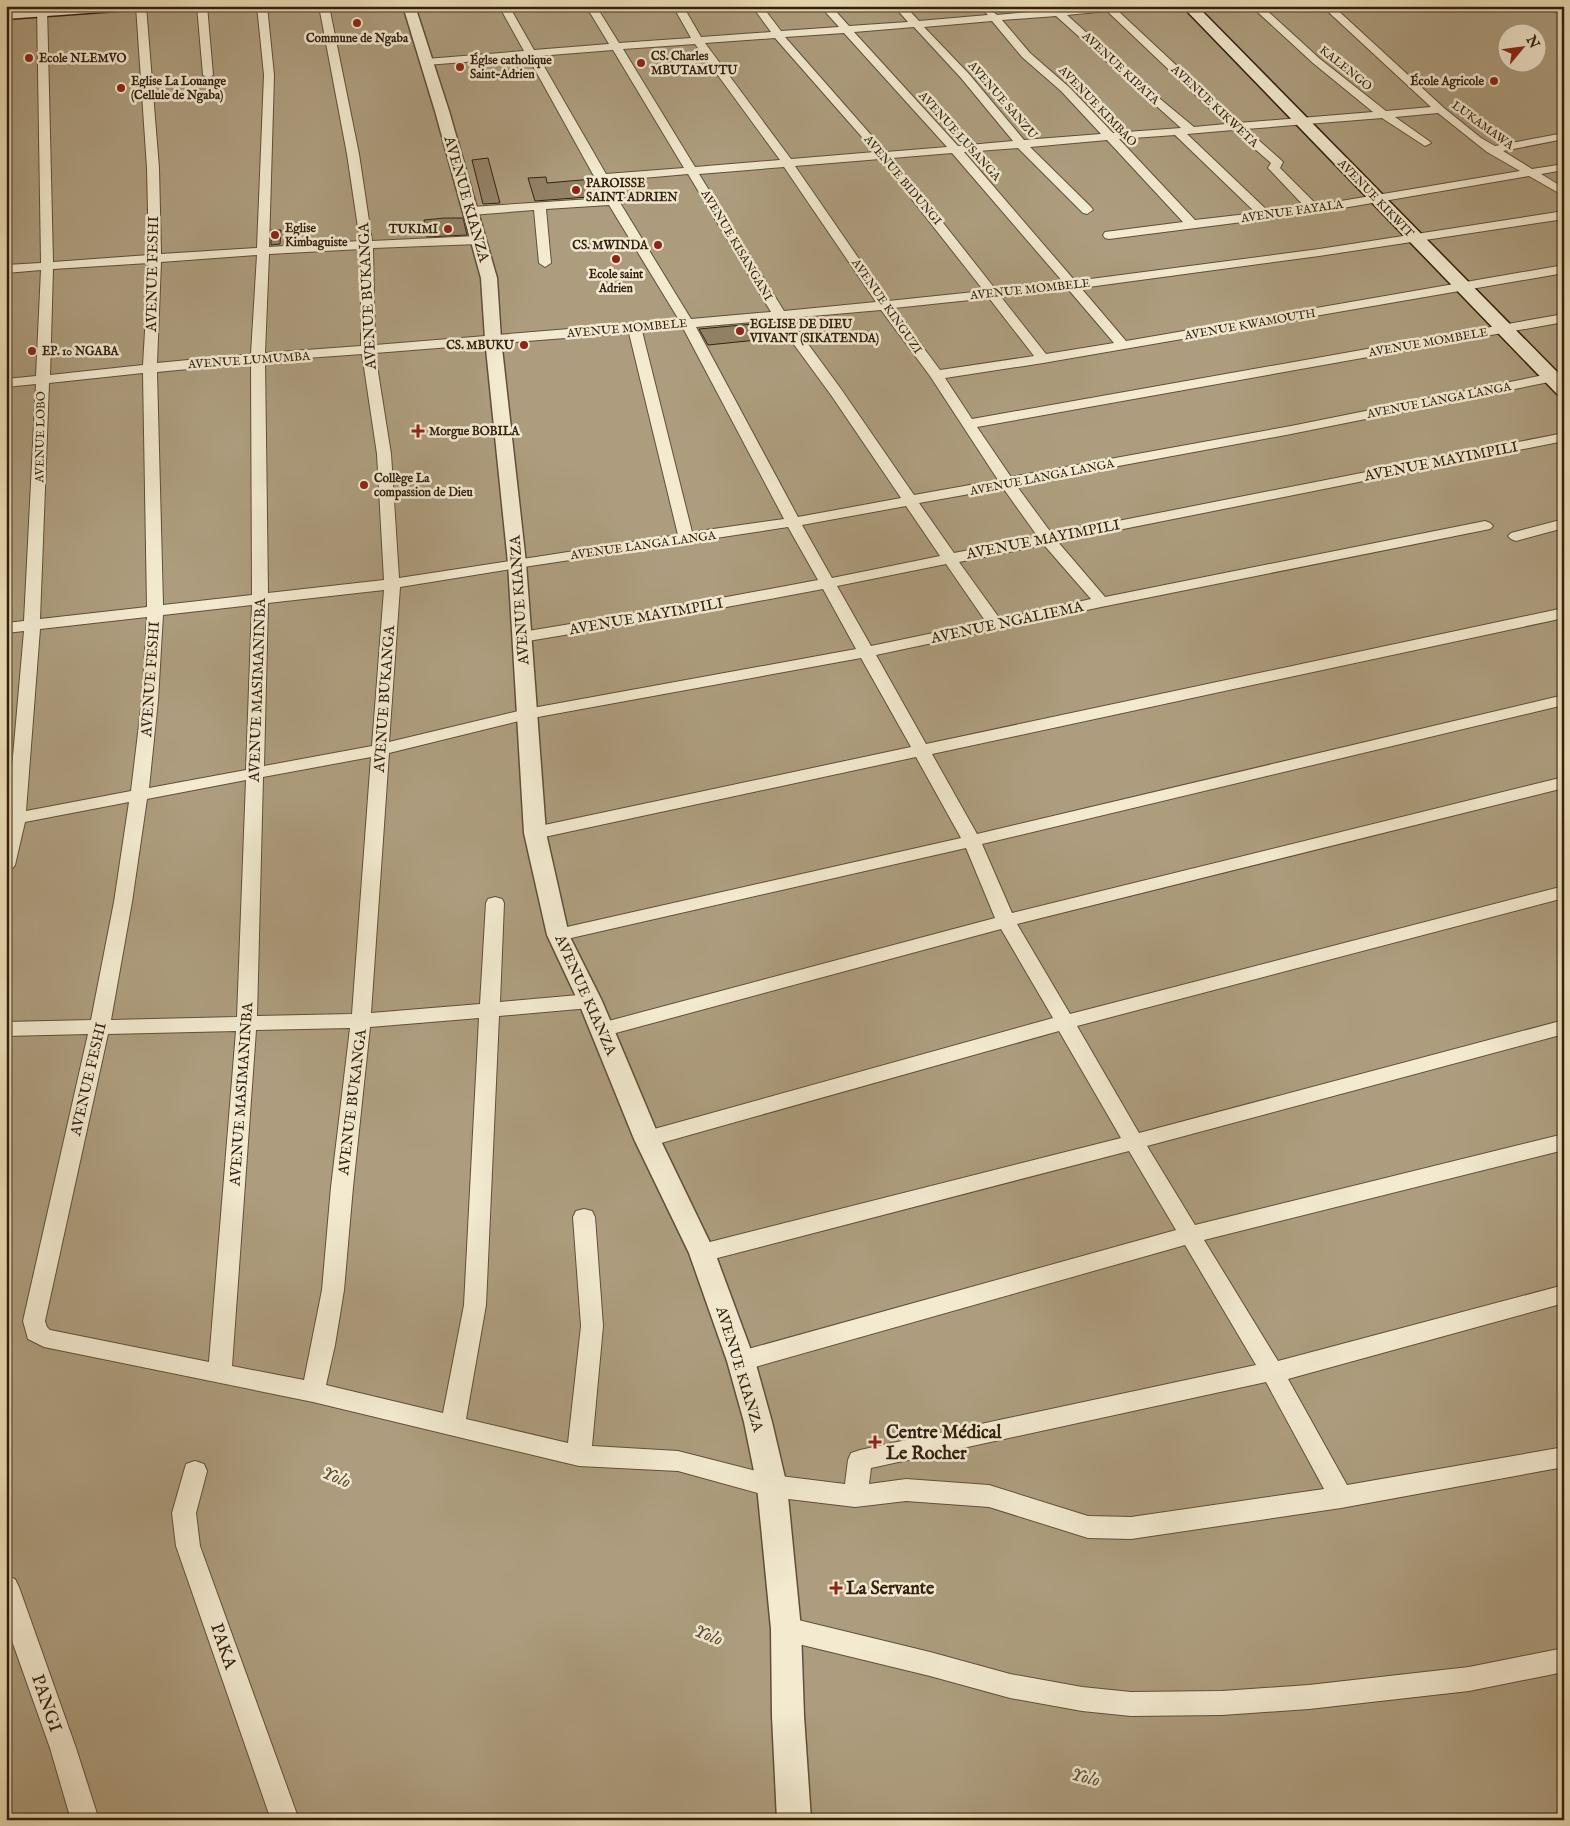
<svg xmlns="http://www.w3.org/2000/svg" width="1570" height="1826" viewBox="0 0 1570 1826" font-family="'IM FELL English',serif">
<rect width="100%" height="100%" fill="#ecdeb7"/>
<filter id="stains"><feTurbulence type="fractalNoise" baseFrequency=".004" numOctaves="4"/><feColorMatrix values="0 0 0 0 .2 0 0 0 0 .09 0 0 0 0 .02 0 0 0 .5 -.17"/></filter>
<radialGradient id="worn" r=".72"><stop offset=".6" stop-color="#630" stop-opacity="0"/><stop offset="1" stop-color="#630" stop-opacity=".3"/></radialGradient>
<path fill="#ad9d7e" stroke="#7c6b52" fill-rule="evenodd" d="M6,6h1558v1814h-1558zM1508,32h30v30h-30z"/>
<path fill="#938267" stroke="#321f10" d="M488,158l12,45 -17,1 -11,-44z
M546,177l1,6 46,-4 8,17 -66,5 -7,-23z
M445,218h18l4,17 -40,2 -3,-17z
M271,230h10l-1,14 -9,1z
M775,322l11,15 -78,8 -9,-16z"/>
<g fill="none" stroke-linecap="round" stroke-linejoin="round">
<g stroke="#604f3a" stroke-width="2">
<path id="minor" d="M37,6h10l6,256 96,-7 -2,-87 -11,-162h10l13,162 2,86 96,-6 7,-173 -7,-69h10l7,69 -5,172 91,-6 -13,-87 -28,-148h10l30,148 13,87 106,-5 6,4 -6,4 -105,4 2,97 304,-25 -70,-115 -63,4 5,54 -6,4 -6,-4 -5,-53 -63,5 -6,-4 6,-4 135,-9 -78,-141 -102,8 -5,-3 5,-3 98,-8 -25,-45h10l25,44 75,-6 -23,-38h10l23,37 72,-5 -18,-32h10l18,31 70,-5 -19,-26h10l19,25 58,-4 -19,-21h11l18,20 59,-4 -14,-16h11l14,15 69,-6 -3,-3 5,-3 7,6 53,-5 -1,-4h8l3,3 34,-3h41l-5,3 -13,1 121,113 135,-11 -60,-49 -62,-57h11l58,53 66,52 45,-4 -109,-101h11l111,102 37,30 14,8 69,-13v6l-61,12 29,18 32,-5v6l-23,4 23,14v8l-35,-20 -215,37 -205,26 -4,-1 -2,-3 2,-3 78,-10 -76,-82 -77,7 61,60 2,3 -6,4 -4,-1 -65,-65 -54,4 111,129 244,-32 245,-38v8l-245,37 -238,32 45,53 438,-76v8l-521,90 -98,15 27,41 592,-105v8l-587,105 34,50 280,-51 273,-55v8l-273,55 -275,51 36,49 512,-101v8l-506,101 47,55 380,-76 5,2 3,3 -3,3 -389,78 -225,48 50,89 638,-136v10l-632,136 45,80 587,-139v10l-582,139 30,69 552,-136v11l-547,136 53,90 494,-128v12l-487,128 62,107 425,-113v14l-417,112 48,79 369,-91v16l-360,90 74,121 286,-76v18l-276,76 59,106 217,-38v20l-223,41 -210,31 -43,-1 -99,-31 -83,-6 -51,6 -83,-10 -94,-26 -99,-5 -266,-64 -269,-55 -16,-8 -5,-18 65,-287 -82,2v-14l85,-2 23,-118 15,-100 -104,20 -10,43 -3,4 -6,2v-57h2l16,-183 -18,2v-10l18,-2 12,-237 -30,3v-8l30,-3 5,-106 -35,3v-8l35,-2zM1107,11l119,113 -32,3 -41,-34 -86,-78zM1056,16l125,112 -68,5 -44,-46 -39,-34 -28,-33zM992,21l30,36 39,34 40,43 -77,6 -55,-66 -45,-47zM914,27l47,51 52,63 -55,5 -104,-114zM844,33l103,114 -61,5 -101,-115zM775,38l100,114 -84,7 -86,-116zM695,44l85,116 -85,7 -72,-118zM613,50l71,118 -78,6 -68,-118zM1438,113l49,39 33,19 -203,34 -37,-37 3,-6 -2,-2 -35,-31 136,-11 43,28 6,-3 -2,-2 -34,-24zM1233,130l38,33 -3,5 2,2 35,37 -37,4 -81,-77zM1175,135l81,78 -61,7 -76,-81zM952,153l111,129 -67,8 -104,-132zM880,159l104,132 -96,10 -93,-135zM784,167l92,135 -92,9 -85,-137zM688,174l83,138 -80,7 -72,-118 -10,-20zM361,249v97l-96,7 4,-99zM257,255l-6,99 -94,9 4,-101zM149,263l-6,102 -93,10 3,-106zM1068,289l46,54 -68,11 -45,-57zM989,298l45,58 -94,14 -46,-62zM881,310l49,66 68,104 -84,15 -73,-106 -52,-71zM776,320l55,75 70,103 -103,19 -102,-190zM683,328l101,191 -92,13 -50,-201zM629,333l49,202 -279,43 -8,-124 -16,-101zM362,354l15,100 7,126 -116,13 -3,-232zM251,363l1,232 -89,10 -6,-233zM143,373l4,234 -107,12 9,-236zM1003,488l35,49 -84,16 -35,-50zM906,506l34,50 -108,22 -30,-53zM788,527l30,53 -145,27 -151,25 -6,2 -2,3 2,3 6,2 151,-25 150,-28 33,60 -329,60 -138,33 11,-155 117,-19zM1044,545l47,54 -91,20 -41,-57zM946,564l40,58 -115,24 -34,-60zM384,590l-12,156 -108,20 4,-163zM252,605l-6,165 -97,18 9,-88 5,-85zM147,617l-5,83 -11,91 -105,20 14,-182zM861,658l50,89 -376,80 -6,2 -3,4 3,4 6,2 381,-82 45,81 -403,91 -7,1 -2,5 2,5 7,1 408,-93 29,70 -394,105 -7,2 -3,5 3,5 7,2 400,-108 52,89 -406,113 -7,2 -3,6 3,6 7,2 412,-116 62,107 -419,106 -8,3 -3,6 3,6 8,3 427,-111 47,79 -435,121 -8,3 -4,7 4,7 8,3 444,-126 71,120 -396,85 -9,3 -3,7 -3,24 -73,-9 -94,-24 -86,-5 11,-120 -8,-109 -3,-6 -8,-2 -8,2 -3,6 8,109 -13,117 -102,-24 20,-114 13,-289 91,-8 7,-2 3,-5 -3,-5 -7,-2 -90,8 4,-99 -2,-4 -7,-2 -7,2 -2,4 -6,101 -109,9 18,-260 138,-34zM371,757l-19,257 -95,2 6,-239zM246,780l-9,237 -126,3 21,-118 15,-103zM479,1018l-15,287 -21,108 -117,-28 9,-40 9,-55 9,-103 17,-160zM350,1028l-19,159 -9,103 -18,90 -72,-14 24,-336zM236,1031l-27,331 -159,-32 -3,-3 -2,-6 63,-287zM1266,1382l58,107 -193,28 -43,-1 -99,-31 -83,-6 -37,5 2,-16z
M197,6h10l6,69 -5,3 -5,-3z
M1564,519v9l-48,13 -5,-2 -3,-3 3,-3z
M195,1461l9,3 3,7 -11,42 4,33 99,274h-28l-95,-274 -4,-33 14,-49z
M6,1576l9,3 4,8 57,161 23,72h-28l-21,-72 -44,-124z
M786,1617l144,35 80,22 72,13 49,5 91,-1 87,-6 160,-18 95,-19v24l-95,19 -160,18 -87,6 -91,1 -49,-5 -72,-13 -80,-22 -144,-35 -9,-4 -4,-8 4,-8z"/>
</g>
<g stroke="#604f3a" stroke-width="3">
<path id="tertiary" d="M403,6h12l34,105 48,167 4,61 25,224 20,270 23,102 33,66 58,138 55,114 40,108 17,61 15,64 14,143 3,87 7,104h-34l-5,-104 -1,-87 -14,-143 -13,-64 -17,-61 -38,-108 -55,-114 -56,-138 -31,-66 -23,-102 -16,-270 -23,-224 -4,-61 -46,-167z"/>
</g>
<g stroke="#321f10" stroke-width="3">
<path id="secondary" d="M68,6h68l-7,4 -123,9v-8z
M1182,6h15l367,373v17l-7,-2z"/>
</g>
<use href="#minor" fill="#f3ead0" fill-rule="evenodd"/>
<use href="#tertiary" fill="#f3ead0" fill-rule="evenodd"/>
<use href="#secondary" fill="#f3ead0" fill-rule="evenodd"/>
</g>
<g fill="#8f2418" stroke="#f3ead0" stroke-width="2">
<circle cx="357" cy="23" r="5"/>
<circle cx="29" cy="58" r="5"/>
<circle cx="641" cy="63" r="5"/>
<circle cx="460" cy="67" r="5"/>
<circle cx="1494" cy="81" r="5"/>
<circle cx="121" cy="88" r="5"/>
<circle cx="576" cy="190" r="5"/>
<circle cx="448" cy="229" r="5"/>
<circle cx="275" cy="235" r="5"/>
<circle cx="658" cy="245" r="5"/>
<circle cx="616" cy="259" r="5"/>
<circle cx="740" cy="331" r="5"/>
<circle cx="524" cy="345" r="5"/>
<circle cx="32" cy="351" r="5"/>
<path d="M415.5 423.5h5v5h5v5h-5v5h-5v-5h-5v-5h5z"/>
<circle cx="364" cy="485" r="5"/>
<path d="M872.5 1434.5h5v5h5v5h-5v5h-5v-5h-5v-5h5z"/>
<path d="M833.5 1580.5h5v5h5v5h-5v5h-5v-5h-5v-5h5z"/>
</g>
<g text-anchor="middle" stroke-width="5" stroke-linejoin="round" paint-order="stroke">
<g font-size="12" font-weight="bold" fill="#321f10" stroke="#f3ead0" text-anchor="start">
<text x="357" y="42" text-anchor="middle">Commune de Ngaba</text>
<text x="651" y="60">CS. Charles<tspan x="651" dy="14">MBUTAMUTU</tspan></text>
<text x="39" y="62">Ecole NLEMVO</text>
<text x="470" y="64">Églse catholique<tspan x="470" dy="14">Saint-Adrien</tspan></text>
<text x="131" y="85">Eglise La Louange<tspan x="131" dy="14">(Cellule de Ngaba)</tspan></text>
<text x="1484" y="85" text-anchor="end">École Agricole</text>
<text x="586" y="187">PAROISSE<tspan x="586" dy="14">SAINT ADRIEN</tspan></text>
<text x="285" y="232">Eglise<tspan x="285" dy="14">Kimbaguiste</tspan></text>
<text x="438" y="233" text-anchor="end">TUKIMI</text>
<text x="648" y="249" text-anchor="end">CS. MWINDA</text>
<text x="616" y="278" text-anchor="middle">Ecole saint<tspan x="616" dy="14">Adrien</tspan></text>
<text x="750" y="328">EGLISE DE DIEU<tspan x="750" dy="14">VIVANT (SIKATENDA)</tspan></text>
<text x="514" y="349" text-anchor="end">CS. MBUKU</text>
<text x="42" y="355">EP. 10 NGABA</text>
<text x="429" y="435">Morgue BOBILA</text>
<text x="374" y="482">Collège La<tspan x="374" dy="14">compassion de Dieu</tspan></text>
</g>
<g font-size="12" fill="#321f10" stroke="#f3ead0">
<text transform="translate(1121 68) rotate(43)" y="4">AVENUE KIPATA</text>
<text transform="translate(1346 68) rotate(39)" y="4">KALENGO</text>
<text transform="translate(1003 100) rotate(49)" y="4">AVENUE SANZU</text>
<text transform="translate(1098 106) rotate(46)" y="4">AVENUE KIMBAO</text>
<text transform="translate(1215 106) rotate(43)" y="4">AVENUE KIKWETA</text>
<text transform="translate(1483 125) rotate(36)" y="4">LUKAMAWA</text>
<text transform="translate(960 136) rotate(48)" y="4">AVENUE LUSANGA</text>
<text transform="translate(903 180) rotate(50)" y="4">AVENUE BIDUNGI</text>
<text transform="translate(1376 198) rotate(46)" y="4">AVENUE KIKWIT</text>
<text transform="translate(1292 211) rotate(-8)" y="4">AVENUE FAYALA</text>
<text transform="translate(737 245) rotate(59)" y="4">AVENUE KISANGANI</text>
<text transform="translate(1030 289) rotate(-6)" y="4">AVENUE MOMBELE</text>
<text transform="translate(887 306) rotate(55)" y="4">AVENUE KINGUZI</text>
<text transform="translate(1250 324) rotate(-10)" y="4">AVENUE KWAMOUTH</text>
<text transform="translate(627 328) rotate(-5)" y="4">AVENUE MOMBELE</text>
<text transform="translate(1428 342) rotate(-10)" y="4">AVENUE MOMBELE</text>
<text transform="translate(249 360) rotate(-4)" y="4">AVENUE LUMUMBA</text>
<text transform="translate(1439 400) rotate(-11)" y="4">AVENUE LANGA LANGA</text>
<text transform="translate(40 437) rotate(-89)" y="4">AVENUE LOBO</text>
<text transform="translate(1042 477) rotate(-11)" y="4">AVENUE LANGA LANGA</text>
<text transform="translate(643 545) rotate(-8)" y="4">AVENUE LANGA LANGA</text>
</g>
<g font-size="15" fill="#321f10" stroke="#f3ead0">
<text transform="translate(467 199) rotate(74)" y="5">AVENUE KIANZA</text>
<text transform="translate(152 274) rotate(-89)" y="5">AVENUE FESHI</text>
<text transform="translate(367 296) rotate(-93)" y="5">AVENUE BUKANGA</text>
<text transform="translate(1441 461) rotate(-11)" y="5">AVENUE MAYIMPILI</text>
<text transform="translate(1043 539) rotate(-11)" y="5">AVENUE MAYIMPILI</text>
<text transform="translate(519 600) rotate(-94)" y="5">AVENUE KIANZA</text>
<text transform="translate(646 616) rotate(-10)" y="5">AVENUE MAYIMPILI</text>
<text transform="translate(1007 622) rotate(-12)" y="5">AVENUE NGALIEMA</text>
<text transform="translate(150 679) rotate(-86)" y="5">AVENUE FESHI</text>
<text transform="translate(257 690) rotate(-88)" y="5">AVENUE MASIMANINBA</text>
<text transform="translate(384 699) rotate(-86)" y="5">AVENUE BUKANGA</text>
<text transform="translate(586 995) rotate(66)" y="5">AVENUE KIANZA</text>
<text transform="translate(88 1079) rotate(-77)" y="5">AVENUE FESHI</text>
<text transform="translate(241 1094) rotate(-86)" y="5">AVENUE MASIMANINBA</text>
<text transform="translate(352 1102) rotate(-83)" y="5">AVENUE BUKANGA</text>
<text transform="translate(740 1369) rotate(73)" y="5">AVENUE KIANZA</text>
</g>
<g font-size="18" font-weight="bold" fill="#321f10" stroke="#f3ead0" text-anchor="start">
<text x="886" y="1438">Centre Médical<tspan x="886" dy="21">Le Rocher</tspan></text>
<text x="846" y="1594">La Servante</text>
</g>
<g font-size="18" fill="#321f10" stroke="#f3ead0">
<text transform="translate(224 1646) rotate(71)" y="6">PAKA</text>
<text transform="translate(47 1703) rotate(71)" y="6">PANGI</text>
</g>
<g font-size="19" font-style="italic" fill="#5d4b36" stroke="#f3ead0">
<text transform="translate(337 1476) rotate(23)" y="7">Yolo</text>
<text transform="translate(709 1634) rotate(22)" y="7">Yolo</text>
<text transform="translate(1086 1776) rotate(15)" y="7">Yolo</text>
</g>
</g>
<rect width="1570" height="1826" fill="none" stroke="#ecdeb7" stroke-width="25"/>
<rect x="8" y="8" width="1555" height="1811" fill="none" stroke="#321f10" stroke-width="2.5"/>
<rect x="12" y="12" width="1545" height="1801" fill="none" stroke="#321f10"/>
<g transform="translate(1522 48) rotate(61)"><circle r="24" fill="#f3ead0" stroke="#a69983"/>
<path d="M0-4L9 19L0 12L-9 19Z" fill="#8f2418"/>
<text y="-8" font-size="14" font-weight="bold" text-anchor="middle" fill="#321f10">N</text>
</g>
<rect width="100%" height="100%" filter="url(#stains)"/>
<rect width="100%" height="100%" fill="url(#worn)"/>
</svg>
